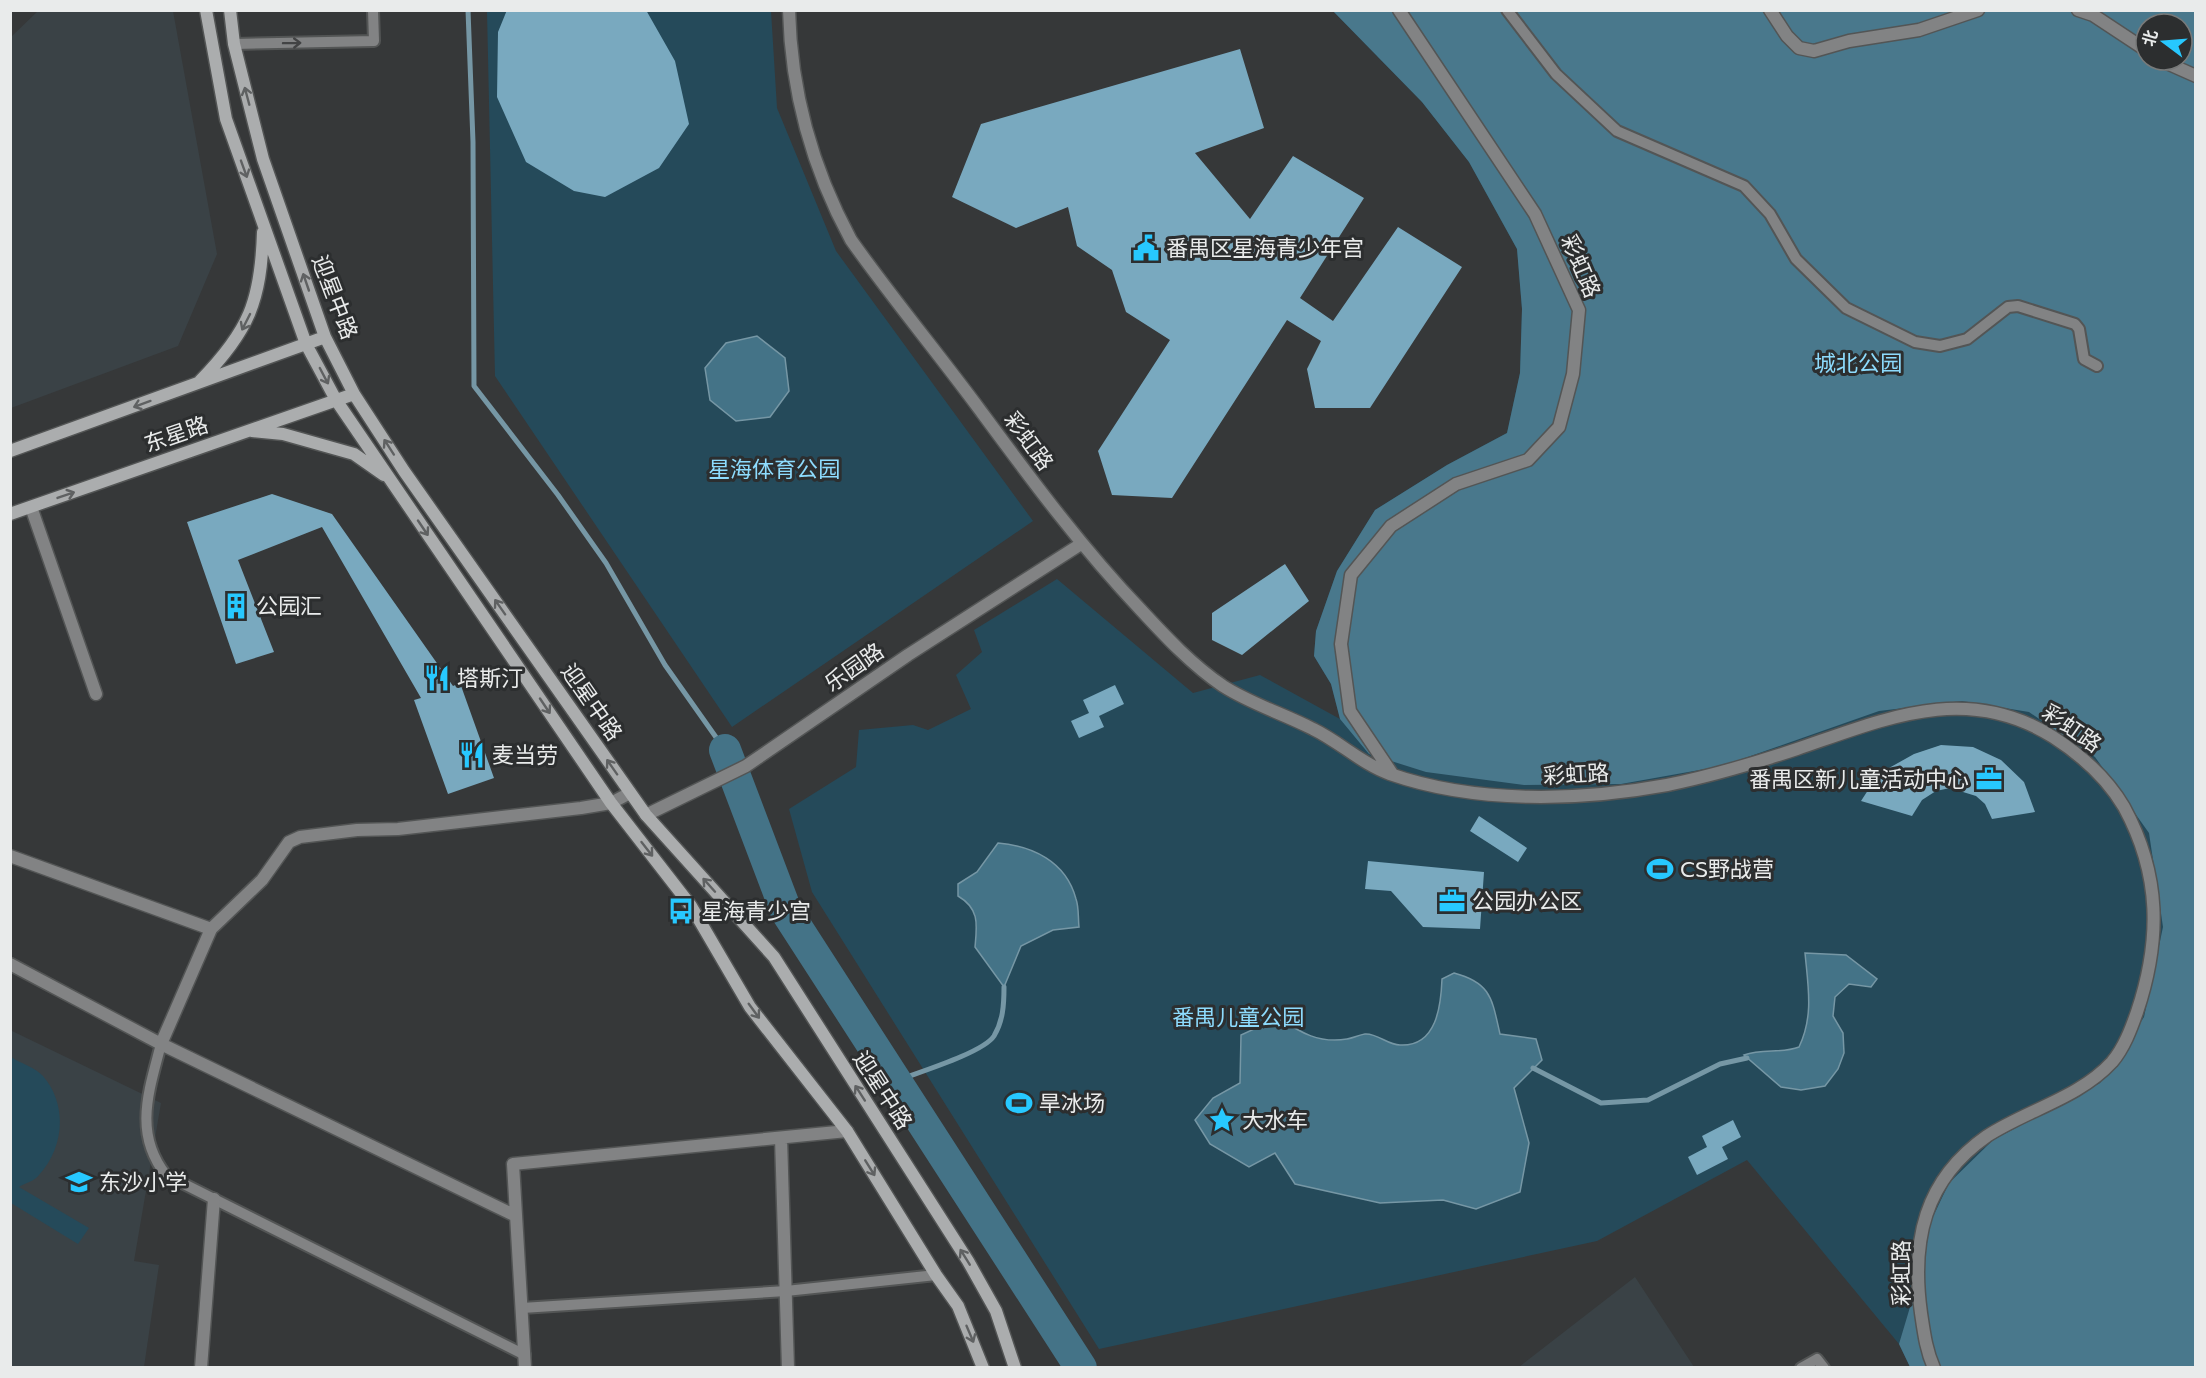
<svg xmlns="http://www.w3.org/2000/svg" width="2206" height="1378" viewBox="0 0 2206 1378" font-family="Commissioner,'Noto Sans SC',sans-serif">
<rect width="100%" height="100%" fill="#363839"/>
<path fill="#3a4246" d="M38,11h135l44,243 -39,92 -167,62v-371z
M10,1030l151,73 -27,158 25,4 -15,102h-133z
M1635,1277l59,90h-175z"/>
<path fill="#254a5a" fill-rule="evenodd" d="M487,11h284l6,97 59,143 197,270 -301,206 -237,-351z
M1333,11h862v1356h-285l-11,-23 -152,-184 -150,81 -498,108 -287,-457 -23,-83 67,-42 3,-37 54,-5 15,5 43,-21 -15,-34 26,-23 -8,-22 83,-51 136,114 67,-18 80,44 -9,-35 -17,-28 2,-25 21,-60 38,-61 72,-45 60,-32 13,-60 2,-64 -5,-60 -48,-87 -47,-60zM2146,24h36v36h-36z
M11,1057c9,6 25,11 32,19 25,29 21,72 -4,99 -4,6 -14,8 -20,12l70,41 -11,16 -67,-41z"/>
<path fill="#49788c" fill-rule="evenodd" d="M1333,11h862v1356h-285l-11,-23 26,-87 5,-34 19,-40 44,-43 107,-57 44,-66 19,-90 -14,-94 -54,-76 -66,-45 -67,-11 -83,10 -157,55 -101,18 -97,1 -98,-13 -57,-18 -29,-35 -9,-35 -17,-28 2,-25 21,-60 38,-61 72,-45 60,-32 13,-60 2,-64 -5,-60 -48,-87 -47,-60zM2146,24h36v36h-36z"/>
<path fill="#447387" stroke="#7697a5" stroke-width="1.5" d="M757,336l28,22 4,33 -19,26 -34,4 -26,-21 -5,-32 21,-25z
M998,843c34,3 68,18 78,56 3,8 2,19 3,28l-26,3 -32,16 -17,41 -29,-40c2,-22 5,-38 -17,-51v-12l19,-12z
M1805,953l41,2 31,24 -6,8 -22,-3 -14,13 -2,19 10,17 1,20 -6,16 -13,17 -24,4 -20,-3 -37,-32c19,-7 37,-1 55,-8 15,-31 9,-61 6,-94z
M1454,973c38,10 38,27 46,61l36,5 6,21 -28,28 15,55 -9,49 -44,17 -33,-9 -63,3 -85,-19 -20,-31 -26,14 -39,-23 -15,-24 18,-22 27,-15 1,-48 37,-17c22,14 41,26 69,21 6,-1 12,-4 18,-5 12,-1 23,11 35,11 37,2 41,-40 42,-66z"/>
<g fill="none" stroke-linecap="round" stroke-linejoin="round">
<path stroke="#7697a5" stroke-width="5" d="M468,10l5,132 1,244 84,109 48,68 59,102 60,85
M1533,1068l68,35 47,-3 72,-36 27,-6
M896,1081c20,-8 87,-28 98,-45 9,-15 10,-31 10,-49"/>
<path stroke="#447387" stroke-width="32" d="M725,750l61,161 295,457"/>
</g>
<path fill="#79a9bf" d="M507,10h139l29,51 14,63 -30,44 -54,29 -31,-6 -48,-29 -29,-65 1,-65z
M1240,49l24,79 -69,25 55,66 43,-63 71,42 -64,100 33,23 65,-94 64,40 -92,141h-55l-8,-39 14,-28 -34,-21 -115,178 -60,-3 -14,-44 72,-111 -44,-28 -14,-42 -35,-24 -9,-39 -52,21 -64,-31 29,-73z
M272,494l60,20 121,172 7,-3 34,95 -46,16 -34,-94 7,-2 -99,-171 -84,33 36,92 -38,12 -49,-142z
M1285,564l24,37 -67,54 -30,-15v-27z
M1115,685l9,19 -25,12 5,11 -25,11 -8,-17 18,-8 -6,-13z
M1941,745l32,2 28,13 23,22 11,30 -43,7 -7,-15 -9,-8 -26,-8 -14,3 -14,9 -10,16 -51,-15 11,-17 17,-16 25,-14z
M1479,816l48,32 -9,14 -48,-31z
M1368,861l116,11 -4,57 -57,-2 -32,-36 -26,-2z
M1733,1120l8,17 -19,10 6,12 -31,16 -9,-18 19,-10 -5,-11z"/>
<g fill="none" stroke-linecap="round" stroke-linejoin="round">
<g stroke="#535555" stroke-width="14">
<path id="lane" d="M1507,10l49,64 61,57 127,55 26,28 26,45 50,49 69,34 25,4 27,-7 41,-32 10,-1 57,18 4,5 5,30 13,7
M234,44l140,-3 -1,-31
M161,1044c-12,47 -28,89 5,131l359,180
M522,1308l264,-17 150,-16
M1801,1368l16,-9 7,9"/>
</g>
<g stroke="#535555" stroke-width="15">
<path id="street" d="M789,10c2,83 23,158 62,230 41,58 87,113 129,170 51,69 101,137 161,200 25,27 51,55 82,76 28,18 61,28 90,43 27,13 49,35 77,45 86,30 190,27 277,11 44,-9 88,-22 130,-36 88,-30 169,-67 256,-12 28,18 54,41 71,70 37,68 37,133 13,205 -6,17 -13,36 -25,50 -33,36 -85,48 -125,74 -63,44 -76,105 -66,177 3,20 5,37 13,55
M1770,10l17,26 12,12 15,3 35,-10 70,-11 59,-20
M2078,10l15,5 53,35
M2160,60l36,16
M31,507l65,187
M1393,775l-43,-64 -9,-67 10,-69 40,-49 65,-42 72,-24 31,-33 14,-53 6,-64 -44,-96 -136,-204
M646,815l100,-49 162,-111 173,-111
M10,856l201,73
M10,964l151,80 355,172
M161,1044l50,-115 51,-49 27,-38 11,-5 57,-7 41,-1 183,-21 30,-5 19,-10
M781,1138l7,230
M201,1368l13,-169
M525,1368l-12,-204 334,-33"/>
</g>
<g stroke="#535555" stroke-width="15">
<path id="secondary" d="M206,10l20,109 80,225 30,56 275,403 80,103 59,101 97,124 89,144 22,31 25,62
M230,10l4,34 29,115 62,178 29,57 50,77 242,344 128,142 194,304 28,50 19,57
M200,381c49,-50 61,-80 63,-149
M252,431l31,3 71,20 30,21
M10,451l315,-114
M10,514l344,-120"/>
</g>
<use href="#lane" stroke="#828384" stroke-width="10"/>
<use href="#street" stroke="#828384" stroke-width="12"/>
<use href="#secondary" stroke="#abadae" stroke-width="12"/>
</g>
<defs><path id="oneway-shaft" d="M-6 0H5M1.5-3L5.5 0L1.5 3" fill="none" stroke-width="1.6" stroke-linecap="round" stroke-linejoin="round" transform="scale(1.5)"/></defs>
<use stroke="#424344" href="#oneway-shaft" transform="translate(292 43) rotate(-1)"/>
<g stroke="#5f6162">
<use href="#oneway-shaft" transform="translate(247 96) rotate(-105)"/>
<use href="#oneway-shaft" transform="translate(244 169) rotate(70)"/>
<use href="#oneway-shaft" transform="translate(306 282) rotate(-109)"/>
<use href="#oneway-shaft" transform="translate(246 322) rotate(117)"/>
<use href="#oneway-shaft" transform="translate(324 376) rotate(62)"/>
<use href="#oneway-shaft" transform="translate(142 404) rotate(160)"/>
<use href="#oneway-shaft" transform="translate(389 447) rotate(-123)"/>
<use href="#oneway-shaft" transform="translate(66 495) rotate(-19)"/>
<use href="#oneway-shaft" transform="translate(423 528) rotate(56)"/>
<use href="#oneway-shaft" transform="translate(500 607) rotate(-125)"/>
<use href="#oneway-shaft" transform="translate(545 706) rotate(56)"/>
<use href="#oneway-shaft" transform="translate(612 767) rotate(-125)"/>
<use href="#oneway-shaft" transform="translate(647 849) rotate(52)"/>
<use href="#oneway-shaft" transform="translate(709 885) rotate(-132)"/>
<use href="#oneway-shaft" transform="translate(754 1011) rotate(54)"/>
<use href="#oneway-shaft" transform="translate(860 1093) rotate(-123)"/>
<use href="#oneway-shaft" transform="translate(870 1168) rotate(58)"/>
<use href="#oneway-shaft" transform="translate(965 1257) rotate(-122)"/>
<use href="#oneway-shaft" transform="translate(970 1334) rotate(67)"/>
</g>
<defs>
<g id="civic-bare" transform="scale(2.07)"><path d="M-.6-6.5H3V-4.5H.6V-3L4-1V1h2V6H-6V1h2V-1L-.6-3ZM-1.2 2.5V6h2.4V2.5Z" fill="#27c8ff" stroke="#2c2e2f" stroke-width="2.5" paint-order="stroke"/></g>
<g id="building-bare" transform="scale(2.07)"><path d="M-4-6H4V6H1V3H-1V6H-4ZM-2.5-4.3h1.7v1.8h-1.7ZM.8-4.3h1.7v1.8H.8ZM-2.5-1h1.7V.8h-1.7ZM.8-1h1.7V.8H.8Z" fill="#27c8ff" stroke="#2c2e2f" stroke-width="2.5" paint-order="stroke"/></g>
<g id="restaurant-bare" transform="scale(2.07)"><path d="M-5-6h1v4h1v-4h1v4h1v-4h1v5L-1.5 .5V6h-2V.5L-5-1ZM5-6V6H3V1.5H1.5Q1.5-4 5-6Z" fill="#27c8ff" stroke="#2c2e2f" stroke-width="2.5" paint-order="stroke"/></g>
<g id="office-bare" transform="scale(2.07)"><path d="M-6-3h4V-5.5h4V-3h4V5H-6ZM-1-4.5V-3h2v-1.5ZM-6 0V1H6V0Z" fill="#27c8ff" stroke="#2c2e2f" stroke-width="2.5" paint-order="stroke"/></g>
<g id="stadium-bare" transform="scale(2.07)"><path d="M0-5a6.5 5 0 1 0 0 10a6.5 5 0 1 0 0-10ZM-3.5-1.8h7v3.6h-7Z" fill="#27c8ff" stroke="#2c2e2f" stroke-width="2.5" paint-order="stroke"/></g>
<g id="bus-bare" transform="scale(2.07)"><path d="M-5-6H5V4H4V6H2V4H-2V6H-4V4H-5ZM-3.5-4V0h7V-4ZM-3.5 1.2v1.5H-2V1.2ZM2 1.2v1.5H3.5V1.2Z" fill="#27c8ff" stroke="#2c2e2f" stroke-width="2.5" paint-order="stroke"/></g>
<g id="sight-bare" transform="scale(2.07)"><path d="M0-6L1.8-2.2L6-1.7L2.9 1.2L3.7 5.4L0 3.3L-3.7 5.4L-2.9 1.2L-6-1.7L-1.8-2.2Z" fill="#27c8ff" stroke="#2c2e2f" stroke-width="2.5" paint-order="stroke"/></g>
<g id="school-bare" transform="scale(2.07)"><path d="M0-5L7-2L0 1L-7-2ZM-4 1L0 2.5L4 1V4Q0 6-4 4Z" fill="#27c8ff" stroke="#2c2e2f" stroke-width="2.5" paint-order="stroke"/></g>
</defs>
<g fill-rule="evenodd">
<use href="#civic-bare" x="1146" y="248"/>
<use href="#building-bare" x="236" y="606"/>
<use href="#restaurant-bare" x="437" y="678"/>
<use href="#restaurant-bare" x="472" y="755"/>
<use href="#office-bare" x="1989" y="779"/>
<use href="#stadium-bare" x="1660" y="869"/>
<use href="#office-bare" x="1452" y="901"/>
<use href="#bus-bare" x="681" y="911"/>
<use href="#stadium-bare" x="1019" y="1103"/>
<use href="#sight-bare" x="1222" y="1120"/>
<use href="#school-bare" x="79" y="1182"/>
</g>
<g text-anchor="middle" stroke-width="6" stroke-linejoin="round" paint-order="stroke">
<g font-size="22" fill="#e9ebeb" stroke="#2c2e2f" text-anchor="start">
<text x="1166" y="256">番禺区星海青少年宫</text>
<text x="256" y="614">公园汇</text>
<text x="457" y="686">塔斯汀</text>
<text x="492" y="763">麦当劳</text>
<text x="1969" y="787" text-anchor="end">番禺区新儿童活动中心</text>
<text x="1680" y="877">CS野战营</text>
<text x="1472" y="909">公园办公区</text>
<text x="701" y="919">星海青少宫</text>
<text x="1039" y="1111">旱冰场</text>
<text x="1242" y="1128">大水车</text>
<text x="99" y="1190">东沙小学</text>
</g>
<g font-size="22" fill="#e9ebeb" stroke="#2c2e2f">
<text transform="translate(1581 266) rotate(67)" y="8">彩虹路</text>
<text transform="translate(335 297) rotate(69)" y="8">迎星中路</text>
<text transform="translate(176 434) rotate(-19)" y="8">东星路</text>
<text transform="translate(1029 441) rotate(54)" y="8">彩虹路</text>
<text transform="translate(854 667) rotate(-35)" y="8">乐园路</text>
<text transform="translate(592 702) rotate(55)" y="8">迎星中路</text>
<text transform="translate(2072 728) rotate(35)" y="8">彩虹路</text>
<text transform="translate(1576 774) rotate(-3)" y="8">彩虹路</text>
<text transform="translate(883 1090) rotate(57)" y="8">迎星中路</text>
<text transform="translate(1901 1273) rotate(-90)" y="8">彩虹路</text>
</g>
<g font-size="22" fill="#8ddbfd" stroke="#2c2e2f">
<text x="1858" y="371">城北公园</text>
<text x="774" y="477">星海体育公园</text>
<text x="1238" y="1025">番禺儿童公园</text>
</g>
</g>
<rect width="2206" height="1378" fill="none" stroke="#e9ebeb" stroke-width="24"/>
<g transform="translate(2164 42) rotate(286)"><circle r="28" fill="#2c2e2f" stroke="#787a7a" stroke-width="1.5"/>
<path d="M0-4.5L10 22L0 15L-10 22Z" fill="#27c8ff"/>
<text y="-9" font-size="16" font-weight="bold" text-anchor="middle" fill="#e9ebeb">北</text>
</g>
</svg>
